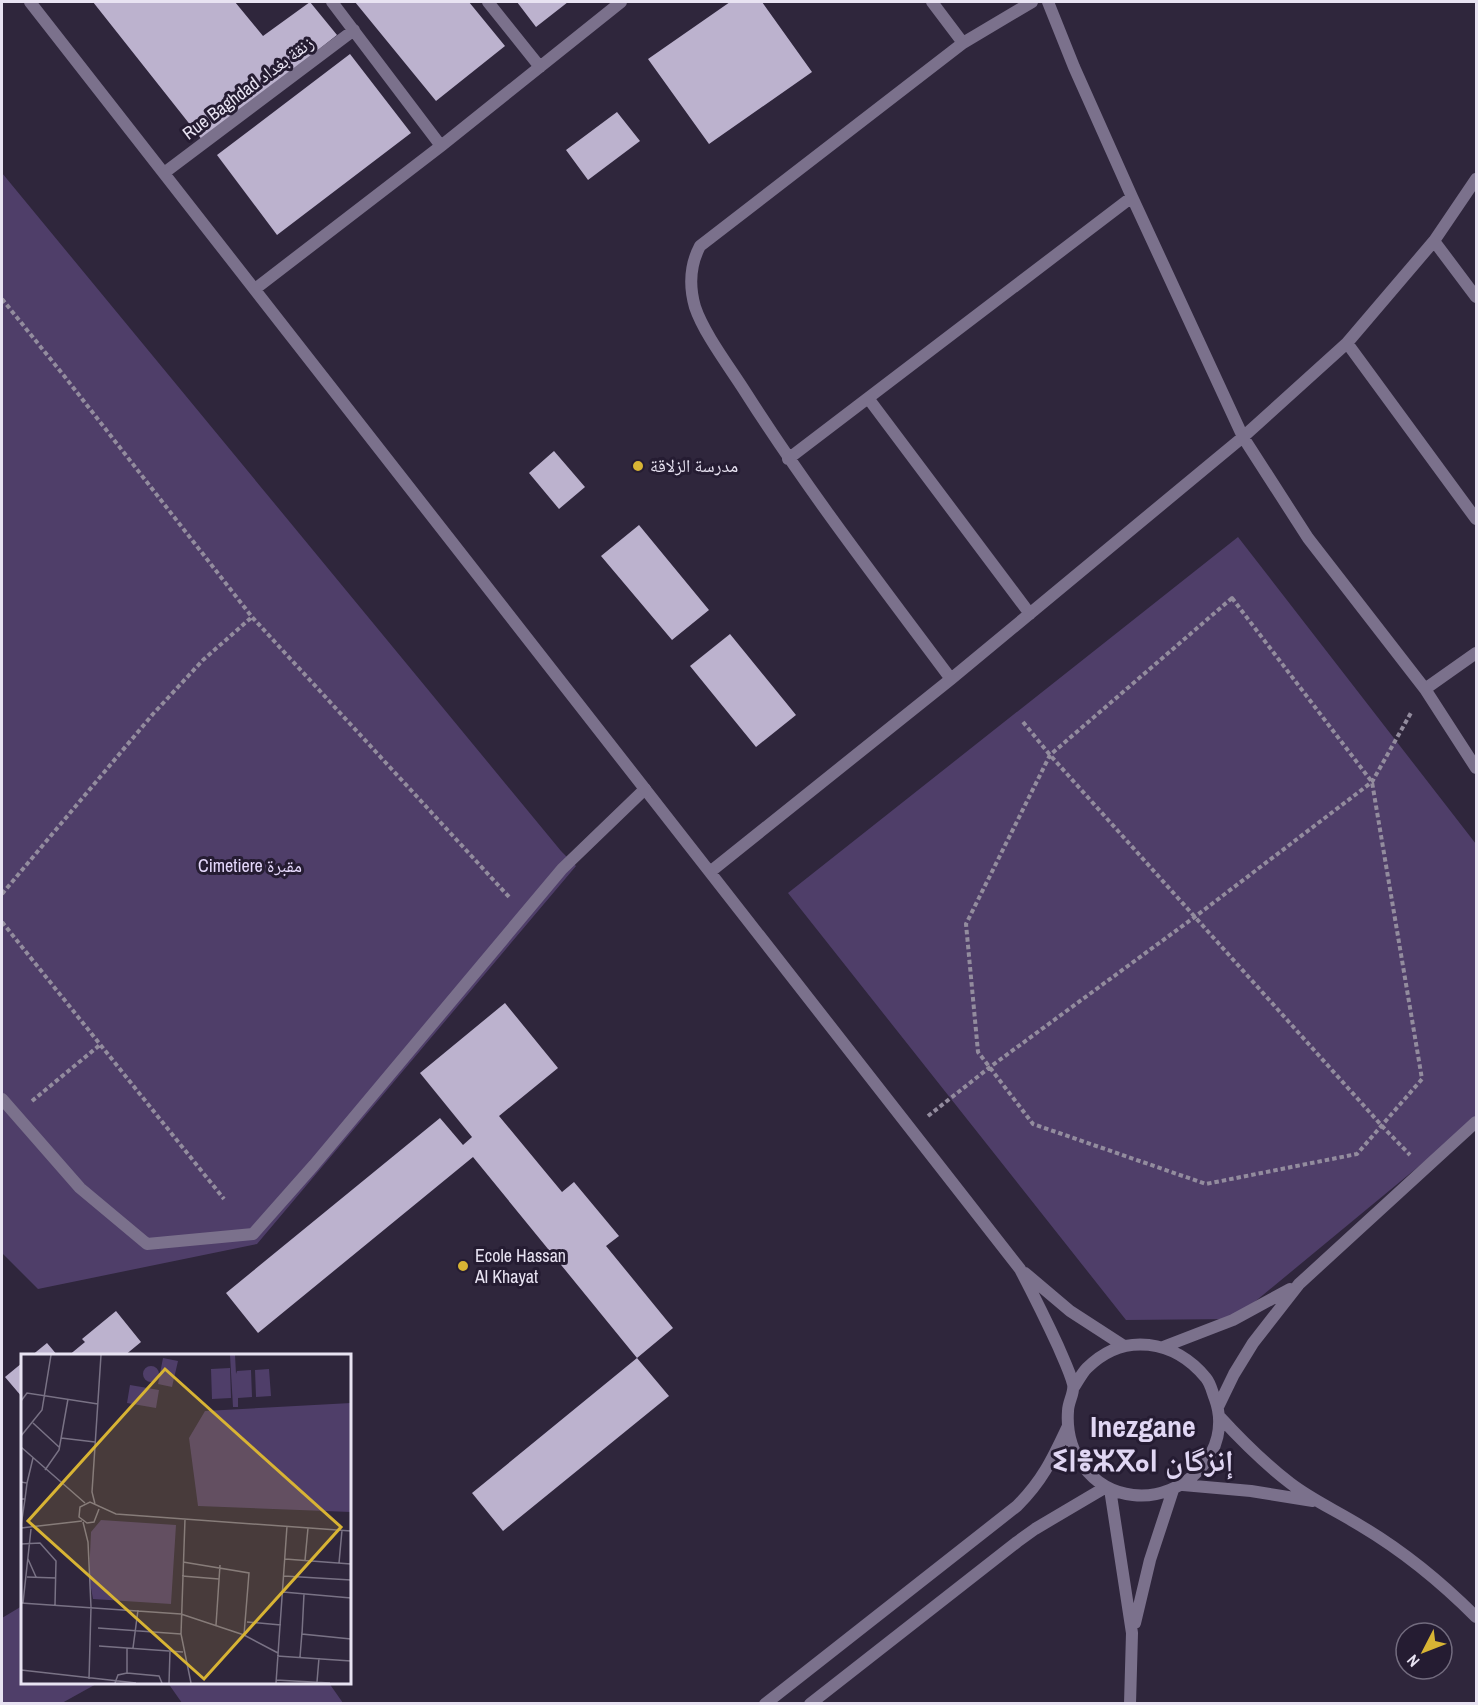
<svg xmlns="http://www.w3.org/2000/svg" width="1478" height="1705" viewBox="0 0 1478 1705" font-family="'Archivo Narrow','Noto Naskh Arabic','Noto Sans Tifinagh',sans-serif">
<rect width="100%" height="100%" fill="#2f263c"/>
<path fill="#4f3e69" d="M2,173l559,678 15,15 -319,378 -219,45 -36,-36z
M1238,537l238,307v275l-242,200 -108,1 -338,-427z
M22,1606v76l76,1 -36,20h-60v-85z
M168,1683h161l14,20h-161z"/>
<path fill="#bcb2ce" d="M93,2h142l28,34 47,-34 27,33 -134,106z
M355,2h114l36,44 -69,55z
M517,2h51l-32,25z
M730,2h32l50,70 -103,72 -61,-85z
M350,54l61,79 -134,102 -60,-80z
M617,112l23,29 -52,39 -22,-30z
M554,451l31,36 -26,22 -30,-36z
M639,525l70,85 -37,30 -71,-84z
M730,634l66,81 -40,32 -66,-81z
M505,1003l53,65 -59,48 63,76 12,-10 45,54 -13,10 67,82 -36,30 -164,-201 -215,176 -32,-40 214,-175 23,27 9,-8 -52,-64z
M116,1311l25,31 -17,14h-56l17,-14 -3,-3z
M47,1343l11,13h-27z
M637,1358l32,38 -166,135 -31,-38z
M22,1363v34l-17,-20z"/>
<g fill="none" stroke-linecap="round" stroke-linejoin="round">
<path stroke="#938c9e" stroke-width="4" stroke-dasharray="4.5 3" stroke-linecap="butt" d="M2,299l63,78 187,240 258,281
M1232,598l140,184 50,297 -65,75 -151,30 -173,-60 -55,-72 -12,-128 84,-169z
M1023,722l27,33 332,371 28,29
M2,894l151,-180 50,-54 49,-43
M2,922l222,277
M32,1101l69,-57
M928,1116l62,-49 206,-151 176,-134 40,-71"/>
<path stroke="#7b718c" stroke-width="12" d="M2,1099l78,89 67,56 106,-10 61,-69 248,-296 83,-80"/>
<path stroke="#7b718c" stroke-width="12" d="M30,2l990,1267c13,25 26,51 38,77 5,12 12,26 15,38 2,8 -5,18 -5,27 -3,40 22,79 65,84 51,6 101,-44 82,-96 -3,-7 -4,-15 -9,-21 -31,-38 -82,-47 -119,-10 -5,5 -9,13 -13,19
M332,2l109,144
M488,2l52,65
M932,2l31,41
M1048,2l26,65 58,130 111,240 65,101 117,151 51,79
M164,173l190,-143
M1434,241l42,56
M255,289l186,-143 180,-144
M1347,343l129,176
M868,398l162,216
M788,459l344,-262
M951,679c-70,-94 -142,-187 -205,-286 -15,-24 -42,-59 -51,-86 -6,-21 -5,-42 5,-61l263,-203 69,-41
M1425,689l51,-36
M710,872l241,-193 292,-242 104,-94 87,-102 42,-62
M1025,1273l45,38 54,35
M1163,1347l70,-27 57,-31
M1218,1407l16,-33 19,-31 46,-59 177,-162
M1219,1416c22,24 45,47 71,67 22,17 47,28 71,43 42,25 80,56 115,91
M1183,1485l68,6 62,10
M1110,1489l22,144 -2,71
M1135,1623l15,-63 23,-70
M765,1704l252,-198c25,-25 35,-46 50,-78
M810,1704l207,-162 18,-13 71,-42"/>
</g>
<g fill="#d8b434" stroke="#251c32" stroke-width="2">
<circle cx="638" cy="466" r="6"/>
<circle cx="463" cy="1266" r="6"/>
</g>
<g text-anchor="middle" stroke-width="6" stroke-linejoin="round" paint-order="stroke">
<g font-size="18" fill="#e8e3f2" stroke="#251c32">
<text transform="translate(248 88) rotate(-37)" y="6">Rue Baghdad زنقة بغداد</text>
</g>
<g font-size="18" fill="#e8e3f2" stroke="#251c32" text-anchor="start">
<text x="650" y="472">مدرسة الزلاقة</text>
<text x="475" y="1262">Ecole Hassan<tspan x="475" dy="21">Al Khayat</tspan></text>
</g>
<g font-size="18" fill="#e5d8fc" stroke="#251c32">
<text x="250" y="872">Cimetiere مقبرة</text>
</g>
<g font-size="30" font-weight="bold" fill="#e0d6f3" stroke="#251c32">
<text x="1143" y="1437">Inezgane<tspan x="1143" dy="34">ⵉⵏⴻⵣⴳⴰⵏ إنزگان</tspan></text>
</g>
</g>
<g transform="translate(21 1354)">
<rect width="330" height="330" fill="#2f263c"/>
<path d="M209,1h5l1,19 1,-3 14,-1 1,27 -14,1v9h-5zM142,4l15,3 -6,26 -14,-3zM122 20a8 8 0 1 1 16 0a8 8 0 1 1-16 0ZM209,14l1,30 -19,1 -1,-30zM248,15l2,27 -15,1 -1,-27zM109,31l29,5 -3,18 -29,-5zM330,49v109l-153,-6 -9,-68 16,-27zM80,166l75,5 -5,79 -78,-5 -4,-22 2,-45z" fill="#4f3e69"/>
<path fill="none" stroke="#797285" stroke-width="1.5" d="M0,47l6,-8 71,11M12,69l26,24M0,82l21,-26 9,-55M40,84l34,4M0,93l64,56M24,116l14,-20 9,-51M0,128l6,1 -2,16M6,129l6,-25M0,145h4l-4,27M74,150l-3,-12 9,-137M78,155l-5,13 -7,1 -8,-6 1,-10 10,-5 26,12 235,17M164,165l-4,115 10,49M62,168l5,20 3,65 -2,72M0,174l61,-7M0,190l19,-1 16,18 -1,44M7,205l8,18M264,205l66,5M284,206l3,-32M162,208l66,11 -5,62M318,209l3,-33M161,222l37,3M263,222l67,4M6,223l29,1M262,238l68,6M283,240l-2,40 49,5M0,249l160,11 63,21 34,18M2,249l8,-74M226,268l34,3M195,271l4,-60M77,274l83,6M78,292l84,6M112,294l5,-38M256,302l74,5M279,303l2,-25M0,316l115,13M106,319v-25M255,326l54,3M296,328l2,-24M94,329l3,-8 9,-2 32,3 3,7M148,329l1,-32M255,329l11,-157"/>
<path fill="#d8b434" fill-opacity="0.15" stroke="#d8b434" stroke-width="3" d="M144,15l176,158 -137,152 -176,-158z"/>
<rect width="330" height="330" fill="none" stroke="#e8e3f2" stroke-width="3"/>
</g>
<rect width="1478" height="1705" fill="none" stroke="#e8e3f2" stroke-width="6"/>
<g transform="translate(1424 1651) rotate(228)"><circle r="28" fill="#251c32" stroke="#736c7f" stroke-width="1.5"/>
<path d="M0-4.5L10 22L0 15L-10 22Z" fill="#d8b434"/>
<text y="-9" font-size="16" font-weight="bold" text-anchor="middle" fill="#e8e3f2">N</text>
</g>
</svg>
